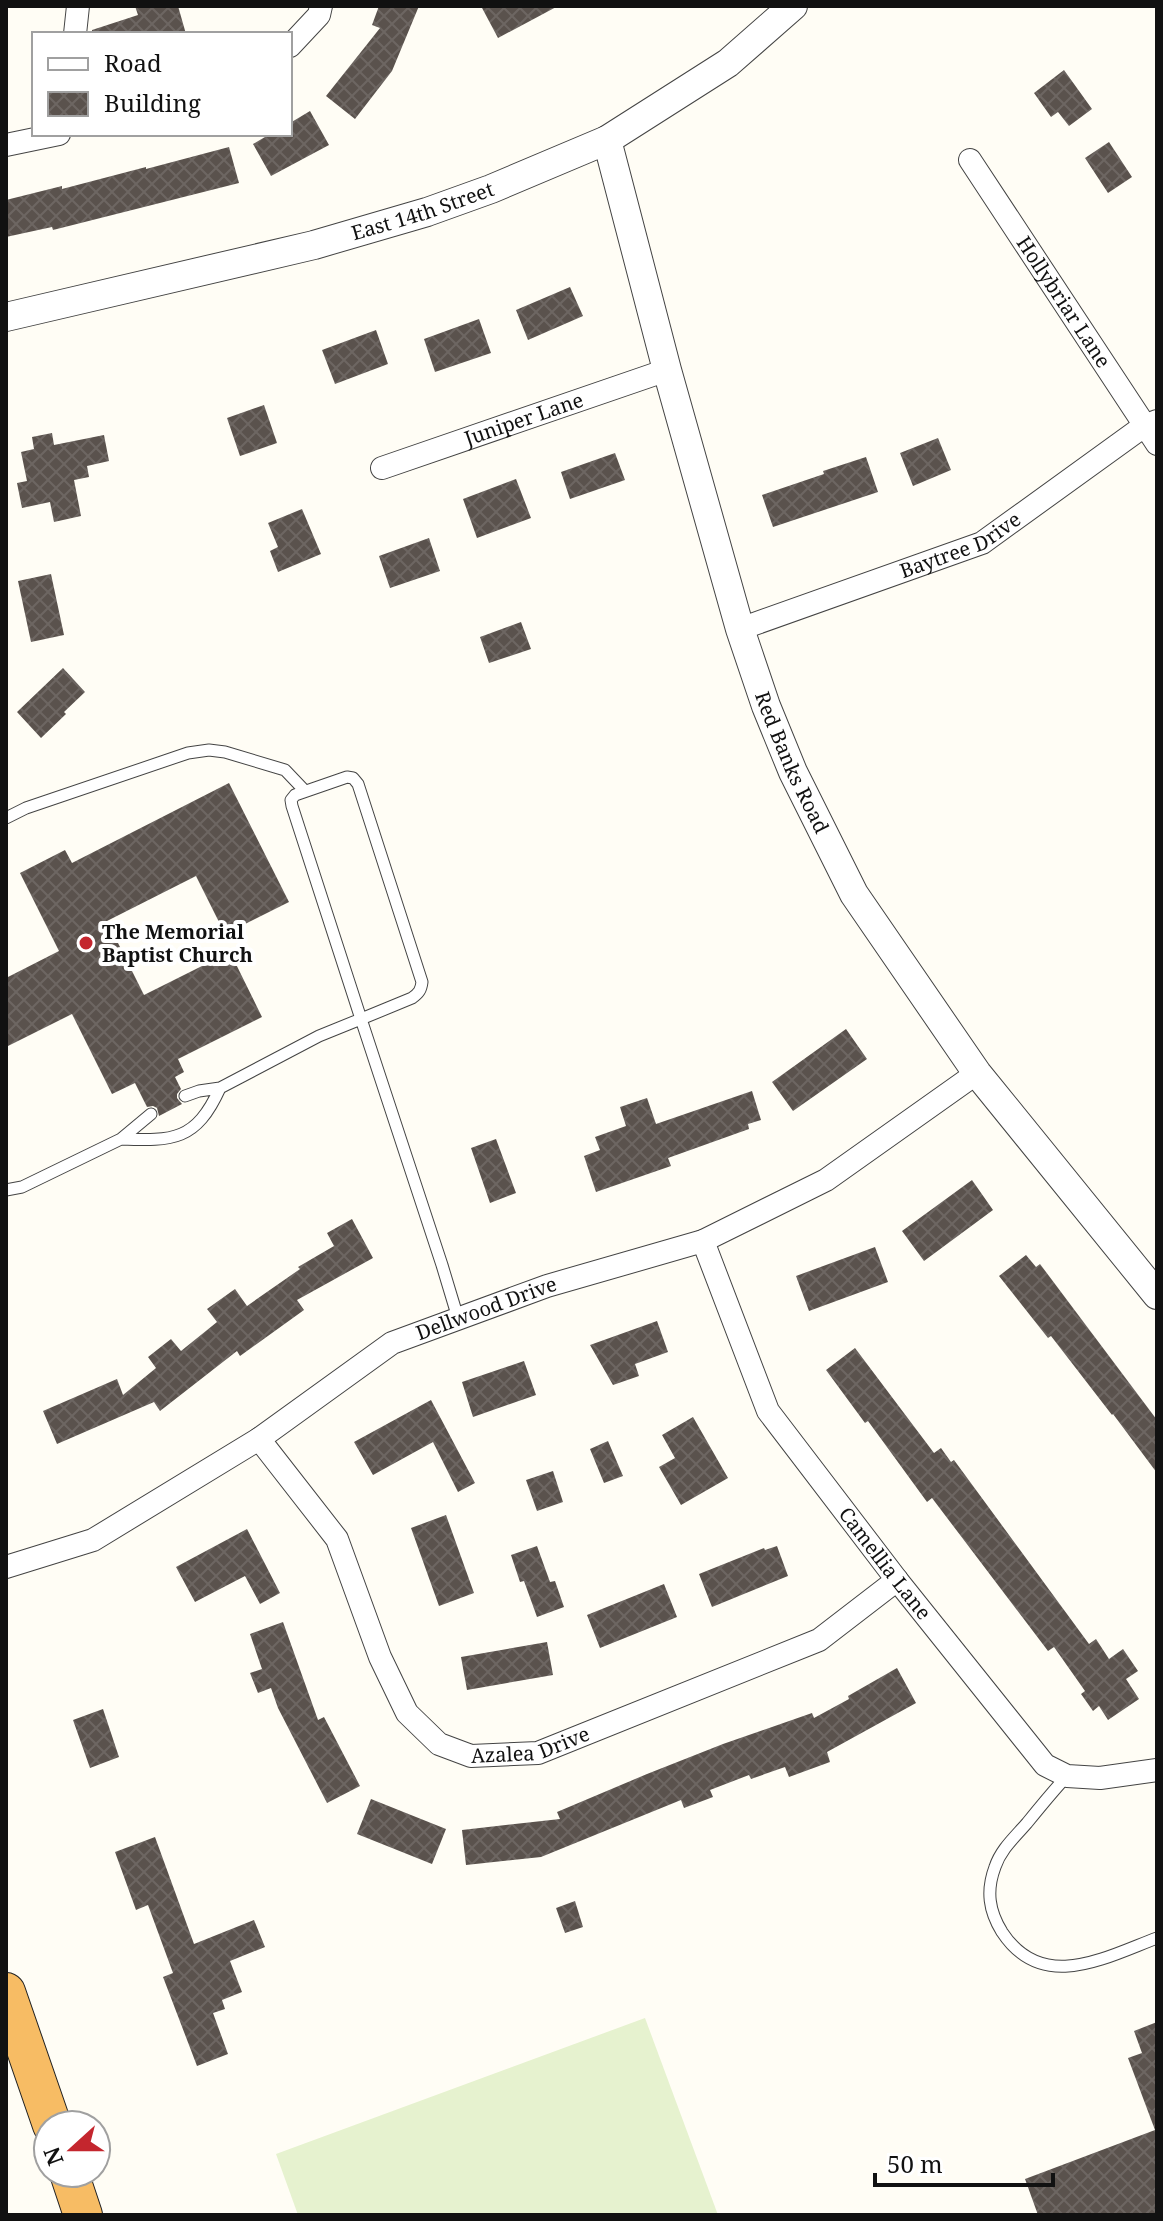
<svg xmlns="http://www.w3.org/2000/svg" width="1163" height="2221" viewBox="0 0 1163 2221" font-family="'Noto Serif',serif">
<defs>
<pattern id="building-cross-hatch" width="8" height="8" patternUnits="userSpaceOnUse" patternTransform="scale(2)"><rect width="8" height="8" fill="#5a524d"/><path d="M0 0l8 8M0 8l8-8" fill="none" stroke="#6d6662"/></pattern>
</defs>
<rect width="100%" height="100%" fill="#fffdf5"/>
<path fill="#e6f2cf" d="M645,2018l73,197h-420l-22,-61z"/>
<path fill="url(#building-cross-hatch)" d="M135,6h43l8,28h-94v-4l46,-15z
M379,6h40l-27,65 -37,48 -29,-23 54,-68 -8,-3z
M481,6h77l-60,32z
M1064,70l28,39 -23,17 -11,-14 -7,5 -17,-24z
M310,111l19,34 -58,31 -18,-32 17,-10h20v-11z
M1109,142l23,35 -24,16 -23,-35z
M229,147l10,36 -186,47 -1,-3 -46,10v-37l56,-14v3l84,-22v2z
M570,287l13,29 -55,24 -12,-30z
M479,319l12,34 -56,19 -11,-33z
M376,330l12,34 -53,20 -13,-34z
M264,405l13,38 -37,13 -13,-38z
M52,433l2,12 50,-10 5,26 -22,5 2,11 -15,3 7,36 -27,6 -4,-20 -28,6 -5,-25 10,-2 -6,-29 13,-3 -2,-12z
M938,438l13,32 -38,16 -13,-33z
M615,453l10,27 -55,19 -9,-27z
M866,457l12,35 -105,35 -11,-32 62,-21 -1,-3z
M516,479l15,39 -54,20 -14,-39z
M302,509l19,45 -43,18 -8,-21 8,-4 -10,-24z
M429,538l11,33 -50,17 -11,-32z
M51,574l13,61 -33,7 -13,-61z
M521,622l10,27 -42,14 -9,-26z
M63,668l22,24 -21,20 2,2 -25,24 -24,-26z
M229,783l60,119 -64,32 -29,-58 -89,45 37,74 86,-43 32,65 -84,42 6,13 -9,5 6,12 -4,5v4l5,6 -23,12 -2,-8 -4,-2 -6,1 -12,-24 -23,11 -40,-80 -66,33v-69l53,-27 -39,-78 45,-23 7,13z
M846,1029l21,30 -74,52 -21,-29z
M752,1091l9,29 -13,4 1,5 -81,29 3,8 -75,26 -12,-36 16,-6 -5,-13 31,-11 -6,-19 27,-9 9,26z
M496,1139l20,54 -26,10 -19,-55z
M972,1180l21,30 -69,51 -22,-30z
M352,1219l21,39 -76,42 7,10 -64,46 -3,-5 -77,60 -6,-9 -97,42 -14,-33 74,-32 6,16 33,-27 -8,-11 23,-18 10,12 36,-29 -10,-13 28,-20 12,17 53,-37 -2,-2 36,-21 -7,-13z
M875,1247l13,35 -79,29 -13,-35z
M1026,1255l10,12 4,-3 117,156v53l-44,-59 -1,1 -61,-79 -3,2 -49,-62z
M657,1321l11,31 -33,12 4,12 -26,9 -23,-40z
M855,1348l79,105 7,-5 10,14 3,-2 135,184 7,-5 13,20 14,-10 15,22 -12,8 13,20 -31,21 -9,-14 -6,5 -12,-17 4,-3 -31,-44 -6,4 -116,-153 -5,4 -59,-81 -3,2 -39,-53z
M524,1361l12,34 -63,22 -11,-35z
M431,1400l44,83 -17,9 -25,-50 -60,33 -19,-33z
M693,1417l35,61 -47,27 -22,-38 16,-9 -13,-23z
M608,1441l15,35 -19,7 -14,-34z
M553,1471l10,31 -26,9 -11,-31z
M446,1515l28,78 -35,13 -28,-78z
M247,1529l33,64 -20,11 -15,-28 -50,26 -19,-35z
M537,1546l13,36 5,-1 9,26 -27,10 -13,-36 -4,1 -9,-27z
M777,1546l11,30 -76,31 -13,-33 65,-26 1,2z
M664,1584l13,33 -77,31 -13,-33z
M283,1622l35,98 6,-3 36,69 -33,17 -49,-95 -7,-20 -13,5 -8,-20 12,-4 -12,-35z
M547,1642l6,33 -86,15 -6,-33z
M897,1668l19,35 -89,49 3,10 -41,15 -4,-10 -34,12 -2,-4 -39,15 3,7 -29,11 -3,-8 -140,57 -75,8 -4,-35 98,-11 -3,-7 90,-38 76,-30 89,-31 2,5 35,-19 -1,-3z
M103,1709l16,48 -29,11 -17,-48z
M371,1799l75,30 -14,35 -75,-30z
M155,1837l39,107 60,-24 11,27 -35,14 12,31 -20,8 3,9 -12,4 15,41 -31,12 -34,-89 10,-4 -25,-68 -12,5 -21,-58z
M575,1901l8,26 -18,6 -9,-25z
M1157,2022v193h-119l-13,-36 130,-49 -27,-72 14,-5 -8,-22z"/>
<g fill="none" stroke-linecap="round" stroke-linejoin="round">
<g stroke="#444" stroke-width="13">
<path id="service" d="M347,777l6,1 5,6 64,198c-1,8 -3,11 -10,16l-51,21 -69,-213 -1,-6 4,-5z
M6,818l20,-10 162,-55 21,-3 16,2 60,18 20,21
M185,1096l14,-5 21,-3 99,-52 42,-17 81,246 16,53
M121,1139c52,2 75,2 99,-51
M6,1190l16,-3 99,-48 30,-25
M1067,1776c-14,15 -27,31 -40,47 -12,14 -26,26 -32,44 -9,24 -6,44 7,65 40,61 102,26 155,6"/>
</g>
<g stroke="#444" stroke-width="24">
<g id="minor">
<path d="M75,34l3,-28"/>
<path d="M290,46l29,-31 2,-9"/>
<path d="M6,145l53,-11"/>
<path id="s1" d="M970,160l187,284"/>
<path id="s2" d="M382,468l285,-98"/>
<path id="s3" d="M740,629l242,-86 162,-117 13,-5"/>
<path id="s4" d="M703,1241l65,170 129,169 148,185 22,11 33,2 57,-8"/>
<path id="s5" d="M259,1439l78,100 43,118 27,56 32,31 32,12 67,-3 281,-113 78,-60"/>
<path id="s6" d="M6,1567l87,-27 166,-101 133,-96 155,-57 156,-45 123,-61 151,-107"/>
</g>
</g>
<g stroke="#444" stroke-width="30">
<g id="tertiary">
<path id="s7" d="M607,140l60,230 73,259 26,77 27,66 61,122 123,179 180,222"/>
<path id="s8" d="M6,317l308,-72 113,-33 64,-23 116,-49 121,-77 65,-57"/>
</g>
</g>
<g stroke="#222" stroke-width="40">
<path id="trunk" d="M6,1992l46,133
M69,2173l14,42"/>
</g>
<use href="#service" stroke="#fff" stroke-width="11"/>
<use href="#minor" stroke="#fff" stroke-width="22"/>
<use href="#tertiary" stroke="#fff" stroke-width="28"/>
<use href="#trunk" stroke="#f7bc64" stroke-width="38"/>
</g>
<circle fill="#c4262e" stroke="#fff" stroke-width="3" cx="86" cy="943" r="8"/>
<g text-anchor="middle" stroke-width="8" stroke-linejoin="round" paint-order="stroke">
<g font-size="20" fill="#111" stroke="#fff">
<text dy="7" stroke="none"><textPath href="#s8" startOffset="430">East 14th Street</textPath></text>
<text dy="7" stroke="none"><textPath href="#s1" startOffset="170">Hollybriar Lane</textPath></text>
<text dy="7" stroke="none"><textPath href="#s2" startOffset="150">Juniper Lane</textPath></text>
<text dy="7" stroke="none"><textPath href="#s3" startOffset="236">Baytree Drive</textPath></text>
<text dy="7" stroke="none"><textPath href="#s7" startOffset="650">Red Banks Road</textPath></text>
<text dy="7" stroke="none"><textPath href="#s6" startOffset="550">Dellwood Drive</textPath></text>
<text dy="7" stroke="none"><textPath href="#s4" startOffset="374">Camellia Lane</textPath></text>
<text dy="7" stroke="none"><textPath href="#s5" startOffset="454">Azalea Drive</textPath></text>
</g>
<g font-size="20" font-weight="bold" fill="#111" stroke="#fff" text-anchor="start">
<text x="102" y="939">The Memorial<tspan x="102" dy="23">Baptist Church</tspan></text>
</g>
</g>
<rect width="1163" height="2221" fill="none" stroke="#111111" stroke-width="16"/>
<rect x="32" y="32" width="260" height="104" fill="#ffffff" stroke="#a0a0a0" stroke-width="2"/>
<rect x="48" y="58" width="40" height="12" fill="#ffffff" stroke="#a0a0a0" stroke-width="2"/>
<text x="104" y="72" font-size="24" fill="#111111">Road</text>
<rect x="48" y="92" width="40" height="24" fill="url(#building-cross-hatch)" stroke="#a0a0a0" stroke-width="2"/>
<text x="104" y="112" font-size="24" fill="#111111">Building</text>
<g transform="translate(72 2149) rotate(249)"><circle r="38" fill="#ffffff" stroke="#a0a0a0" stroke-width="2"/>
<path d="M0-6L14 30L0 20L-14 30Z" fill="#c4262e"/>
<text y="-12" font-size="22" font-weight="bold" text-anchor="middle" fill="#111111">N</text>
</g>
<path d="M875 2173v12h178v-12" fill="none" stroke="#111111" stroke-width="4"/>
<text x="887" y="2173" font-size="24" fill="#111111" stroke="#ffffff" stroke-width="6" paint-order="stroke">50 m</text>
</svg>
